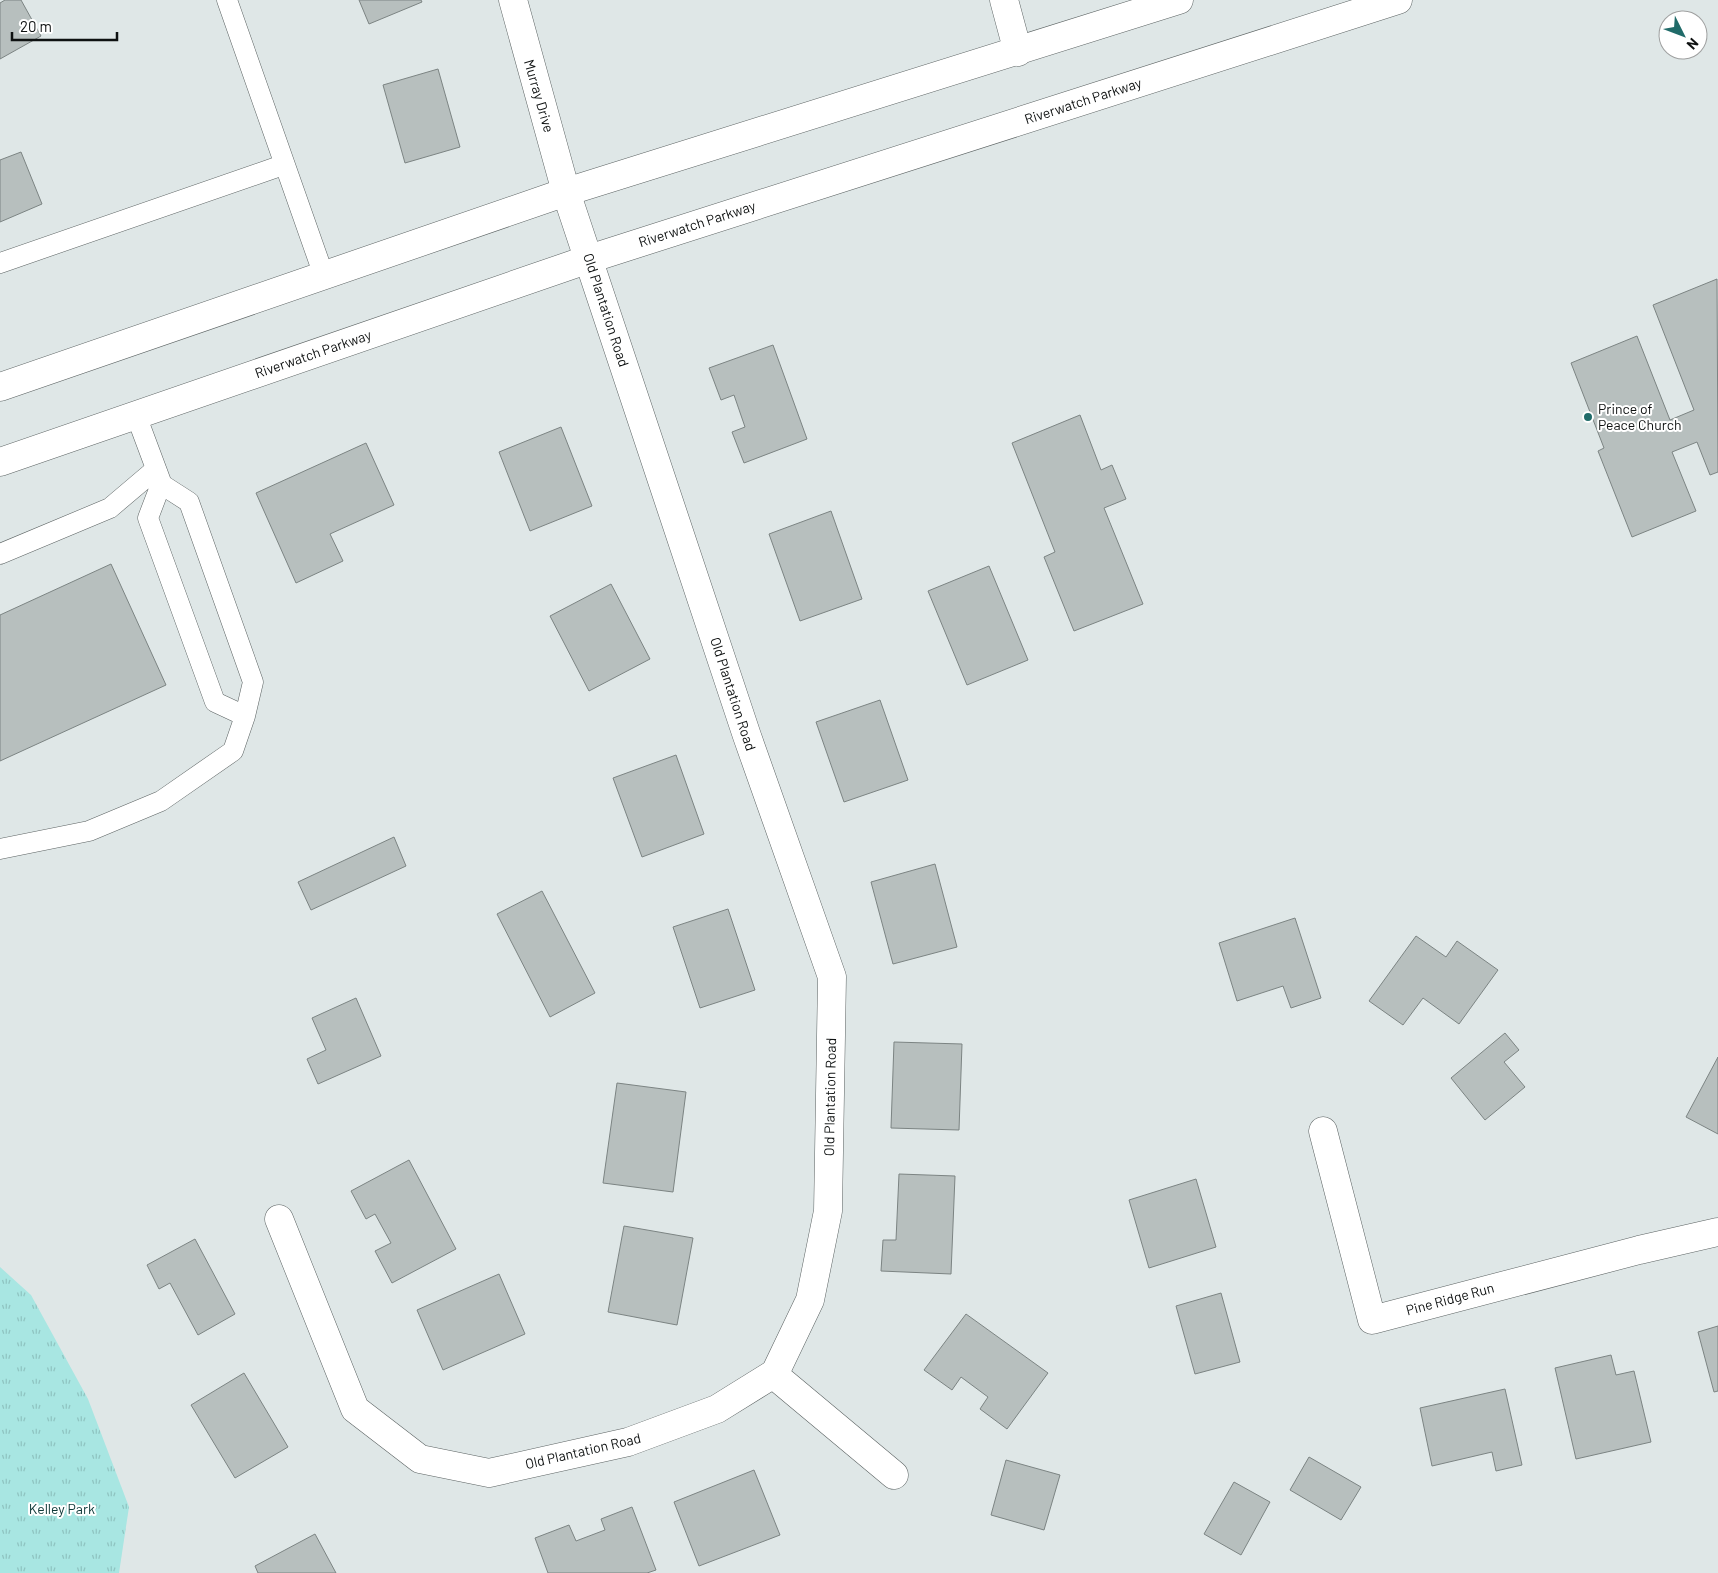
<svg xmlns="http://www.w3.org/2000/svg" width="1718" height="1573" viewBox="0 0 1718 1573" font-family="Barlow,sans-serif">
<defs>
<pattern id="park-tufts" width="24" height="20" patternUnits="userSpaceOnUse" patternTransform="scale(1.25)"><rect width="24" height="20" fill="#a8e6e2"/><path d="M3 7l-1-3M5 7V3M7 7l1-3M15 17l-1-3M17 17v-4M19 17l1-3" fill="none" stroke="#8fc4c1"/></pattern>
</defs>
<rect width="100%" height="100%" fill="#dfe7e7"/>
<path fill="url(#park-tufts)" d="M0,1267l31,28 57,104 41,108 -10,66h-119z"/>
<path fill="#b7bfbe" stroke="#7c8483" d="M5,0h16l20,36 -41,23v-56z
M359,0h62l1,2 -53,22z
M438,69l22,78 -55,16 -22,-78z
M21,152l21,52 -42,18v-62z
M1717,279l1,193 -8,3 -13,-33 -25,10 24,59 -64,26 -34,-86 6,-3 -33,-85 66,-27 33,84 24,-10 -41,-105z
M773,345l34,94 -63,24 -12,-31 13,-5 -11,-32 -13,5 -12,-32z
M1080,415l21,55 11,-5 14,34 -22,9 39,96 -69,27 -30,-74 11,-5 -43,-109z
M561,427l31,79 -62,25 -31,-79z
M366,443l28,62 -64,29 13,27 -47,22 -40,-90z
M831,511l31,88 -62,22 -31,-87z
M111,564l55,121 -166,76v-146z
M989,566l39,94 -61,25 -39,-94z
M611,584l39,75 -61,32 -39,-75z
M880,700l28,80 -64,22 -28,-80z
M676,755l28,79 -62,23 -29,-79z
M394,837l12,29 -95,44 -13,-28z
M935,864l22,83 -64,17 -22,-82z
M542,891l53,102 -45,24 -53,-103z
M728,909l27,81 -55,18 -27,-81z
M1295,918l26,80 -30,10 -8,-22 -46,15 -18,-58z
M1416,936l30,21 11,-16 41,29 -39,54 -36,-26 -20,27 -34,-24z
M356,998l25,58 -63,28 -11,-25 19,-9 -14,-32z
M1505,1033l14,17 -15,12 21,25 -40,33 -34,-42z
M894,1042l68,2 -3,86 -68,-2z
M1718,1057v77l-32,-17z
M617,1083l69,9 -13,100 -70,-9z
M409,1160l47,89 -64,34 -17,-32 16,-8 -16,-29 -9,5 -15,-28z
M899,1174l56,2 -4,98 -70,-3 2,-31h13z
M1196,1179l20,68 -67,21 -20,-68z
M624,1226l69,12 -16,87 -69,-13z
M195,1239l40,75 -37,21 -28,-52 -11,6 -12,-24z
M499,1274l26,60 -82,36 -26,-60z
M1221,1293l19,69 -45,12 -19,-68z
M966,1314l82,59 -41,56 -27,-20 8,-12 -27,-20 -9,13 -28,-20z
M1718,1326v65l-4,1 -16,-60z
M1611,1355l5,20 18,-4 17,71 -75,17 -21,-91z
M244,1373l44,74 -53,31 -44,-73z
M1505,1389l17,76 -26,6 -4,-19 -60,14 -12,-58z
M1309,1457l52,30 -20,33 -51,-30z
M1006,1460l54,15 -16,55 -53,-15z
M754,1470l26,65 -81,31 -25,-64z
M1234,1482l36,20 -29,53 -37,-21z
M632,1507l24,63 -9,3h-99l-13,-35 34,-13 7,16 29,-11 -4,-11z
M315,1534l21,39h-78l-3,-7z"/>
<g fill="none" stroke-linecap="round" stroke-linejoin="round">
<g stroke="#5c6363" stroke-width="21">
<path id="service" d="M227,0l97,276
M0,263l283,-98
M136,415l25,67
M0,554l110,-46 46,-39
M0,849l89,-18 72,-30 72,-50 12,-35 8,-34 -64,-180 -28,-18 -13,34 67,184 30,14"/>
</g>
<g stroke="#5c6363" stroke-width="29">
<path id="minor" d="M1004,0l14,52
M1323,1131l49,189 267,-70 79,-18
M279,1219l76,190 65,50 69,14 139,-31 89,-33 58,-36 35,-73 18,-89 4,-234 -85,-241 -181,-544 -53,-192
M773,1374l121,101"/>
</g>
<g stroke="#5c6363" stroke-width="29">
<path id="primary" d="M0,387l566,-195 613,-192
M0,462l589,-203 809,-259"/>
</g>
<use href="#service" stroke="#fff" stroke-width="20"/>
<use href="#minor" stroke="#fff" stroke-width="28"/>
<use href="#primary" stroke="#fff" stroke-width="28"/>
</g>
<circle fill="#206b69" stroke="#fff" stroke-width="2" cx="1588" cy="417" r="5"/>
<g text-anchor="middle" stroke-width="4" stroke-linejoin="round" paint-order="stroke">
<g font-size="14" fill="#0e1111" stroke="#fff">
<text transform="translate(539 96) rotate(74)" y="5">Murray Drive</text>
<text transform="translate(1083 101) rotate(-18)" y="5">Riverwatch Parkway</text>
<text transform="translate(697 224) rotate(-18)" y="5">Riverwatch Parkway</text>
<text transform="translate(606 310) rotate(72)" y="5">Old Plantation Road</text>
<text transform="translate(313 354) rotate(-19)" y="5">Riverwatch Parkway</text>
<text transform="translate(733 694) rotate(72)" y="5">Old Plantation Road</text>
<text transform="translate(830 1097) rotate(-89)" y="5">Old Plantation Road</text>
<text transform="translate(1450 1299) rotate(-15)" y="5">Pine Ridge Run</text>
<text transform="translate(583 1451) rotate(-13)" y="5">Old Plantation Road</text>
</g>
<g font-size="14" fill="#0e1111" stroke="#fff" text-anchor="start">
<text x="1598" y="414">Prince of<tspan x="1598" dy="16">Peace Church</tspan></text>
</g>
<g font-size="14" fill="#0d3837" stroke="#fff">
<text x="62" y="1514">Kelley Park</text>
</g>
</g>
<g transform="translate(1683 35) rotate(132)"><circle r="24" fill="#ffffff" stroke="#9fa0a0"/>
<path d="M0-4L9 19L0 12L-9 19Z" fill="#206b69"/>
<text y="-8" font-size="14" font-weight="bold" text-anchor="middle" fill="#0e1111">N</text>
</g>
<path d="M12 32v8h105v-8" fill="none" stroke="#0e1111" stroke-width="2.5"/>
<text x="20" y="32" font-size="15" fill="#0e1111" stroke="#ffffff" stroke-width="4" paint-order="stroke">20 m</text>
</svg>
